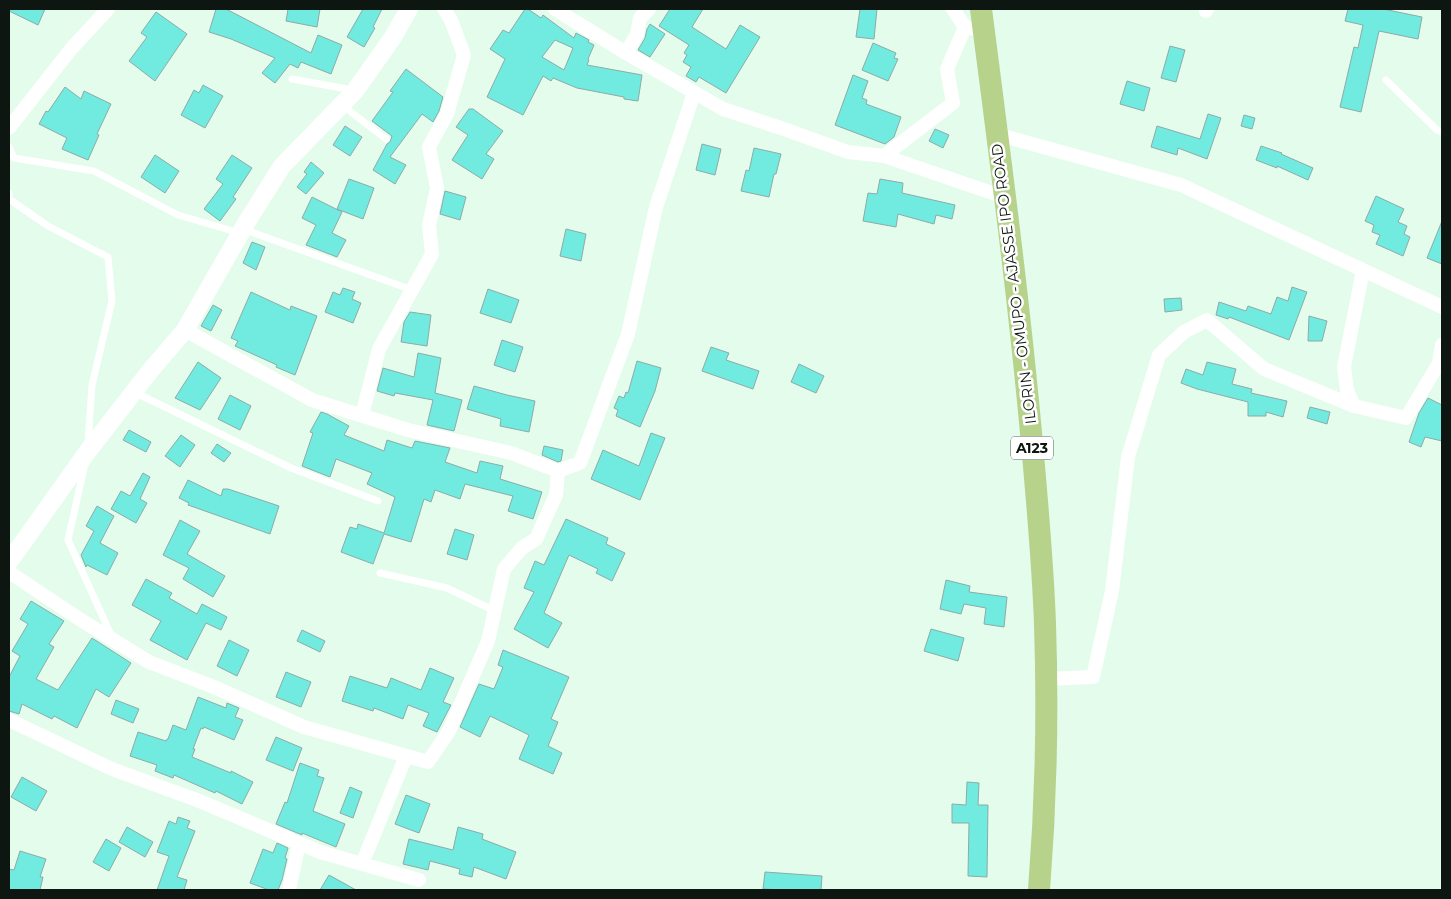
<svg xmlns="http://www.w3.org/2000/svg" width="1451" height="899" viewBox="0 0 1451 899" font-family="Montserrat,sans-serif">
<rect width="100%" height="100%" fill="#e3fcec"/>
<path fill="#71eae0" stroke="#8daba7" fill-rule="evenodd" d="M9,9h36l-7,16 -29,-14z
M216,9h10l85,44 7,-18 24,10 -11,29 -30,-12 -3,6 -8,-4 -15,19 -13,-10 13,-15 -44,-19 -22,-7z
M288,9h32l-3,18 -31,-6z
M363,9h19l-9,18 2,1 -11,19 -17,-10z
M525,9h3l13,9 2,-3 31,23 2,-5 13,7 -1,2 6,3 -6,14 1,1 -2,5 55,10 -4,26 -14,-2v-2l-47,-9 -24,-10 -2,3 -8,-5 -20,39 -36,-18 18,-38 -15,-10 13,-19 6,3zM555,40l18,8 -9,22 -22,-13z
M670,9h33l-11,18 34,22 14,-24 20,12 -34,56 -27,-16 -3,5 -10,-6 5,-9 -8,-5 4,-7 -3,-2 5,-8 -30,-19z
M860,9h17l-3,30 -18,-2z
M1348,9h35l39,8 -4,22 -39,-8 -18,81 -21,-5 14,-60 4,1 5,-23 -18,-4z
M156,12l31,22 -32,47 -26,-20 18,-24 -6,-4z
M650,24l15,10 -15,23 -12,-7 7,-12 2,-9z
M873,43l23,10 -2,5 4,1 -10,22 -26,-11z
M1170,46l15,4 -9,32 -15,-4z
M406,69l37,28 -4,14 -6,11 -11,-8 -32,43 16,8 -11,19 -22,-14 14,-26 3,-2 2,-6 -20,-15 21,-29 -3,-1z
M853,75l15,6 -6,17 5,2 -1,4 35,13 -7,20 -9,7 -50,-19z
M1127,81l23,7 -6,23 -24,-7z
M203,85l20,11 -18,32 -24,-13 13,-25 5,3z
M65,87l16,12 3,-8 27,13 -14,30 2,1 -11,25 -26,-11 5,-11 -28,-14 7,-13 2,1z
M469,109h4l30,22 -17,23 8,5 -12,20 -30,-19 16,-25 -12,-8z
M1208,114l13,4 -14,41 -29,-11 -1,7 -26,-8 6,-21 43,13z
M1244,115l11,3 -3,11 -11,-3z
M345,126l17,11 -12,19 -17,-11z
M935,129l14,6 -6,13 -14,-7z
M702,144l19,5 -6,26 -19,-5z
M1261,146l21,7 -1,1 32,14 -5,12 -31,-14v2l-21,-8z
M754,148l27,6 -5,20h-2l-5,23 -28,-6 5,-21 3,1z
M155,155l24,16 -14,22 -24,-16z
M232,155l20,13 -19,29 3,2 -16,22 -16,-12 19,-25 -7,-5z
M311,162l13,11 -18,21 -9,-7 10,-13 -3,-2z
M349,179l25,9 -11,31 -26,-10z
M880,179l23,4 -1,10 53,12 -3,14 -16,-4 -2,9 -36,-10 -2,13 -33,-6 5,-28 9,1z
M445,191l21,6 -6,23 -20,-6z
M1376,196l28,13 -6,13 9,4 -3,8 6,3 -7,19 -27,-12 4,-9 -8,-3 2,-7 -9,-4z
M312,197l30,15 -10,21 14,7 -9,17 -31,-12 10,-20 -14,-7z
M1442,221v43l-15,-6z
M566,229l20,5 -5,27 -21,-5z
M252,242l13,5 -9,23 -13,-7z
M1292,287l15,5 -18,48 -60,-23 -1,2 -12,-4 3,-13 27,9 2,-5 23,8 6,-17 11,4z
M343,288l12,4 -3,7 9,4 -8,20 -28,-11 8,-20 7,3z
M488,289l31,11 -8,23 -31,-10z
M251,292l39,18 1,-4 26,10 -22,59 -19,-8 1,-2 -42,-19 3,-5 -7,-3z
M1181,298l1,12 -17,2 -1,-13z
M213,305l9,5 -11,21 -10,-5z
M410,312l21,3 -4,31 -26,-4 3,-20z
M1309,316l18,5 -5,20h-14z
M502,340l21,7 -8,25 -21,-7z
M711,347l18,6 -3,7 33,11 -6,18 -51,-18z
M418,353l23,5 -6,35 27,7 -8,31 -27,-6 6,-25 -38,-7 -1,3 -17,-5 6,-23 31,9z
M637,361l24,7 -6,23 -15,36 -24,-11 2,-6 -4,-2 5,-12 5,2 2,-6 2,1z
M198,362l23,16 -21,32 -25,-12z
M1207,362l29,7 -4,15 20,5 -1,4 36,8 -4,16 -17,-5v4h-18v-14l-51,-13 -16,-6 5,-14 17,6z
M799,364l25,12 -8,17 -25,-11z
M474,386l33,9 28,6 -6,31 -29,-6 1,-7 -34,-10z
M230,395l21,11 -11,24 -22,-11z
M1428,398l14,7v36l-17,-4 -4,10 -12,-5 10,-29z
M1310,407l20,5 -3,12 -20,-6z
M321,412l6,2 22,12 -5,9 40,16 3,-11 25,8 3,-7 35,7 -5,14 32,11 3,-12 23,5 -3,13 42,13 -9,27 -25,-8 5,-15 -48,-12 -5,15 -25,-9 -4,12 -7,-3 -13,43 -27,-8 -11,30 -32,-12 9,-25 7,2 1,-5 26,9 11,-36 -28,-13 5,-11 -36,-14 -6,18 -28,-11 11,-33 -3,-1z
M129,430l22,12 -5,10 -23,-12z
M651,433l14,5 -25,62 -49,-21 12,-29 36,16z
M181,435l14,10 -15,22 -15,-11z
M217,444l14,9 -7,9 -13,-9z
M544,446l19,4 -2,11 -3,1 -16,-7z
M143,473l7,4 -10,22 7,4 -11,20 -25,-14 10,-18 9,5z
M188,480l33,16 2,-7h5l51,17 -9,28 -82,-29 1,-2 -10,-5z
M97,506l17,10 -14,27 18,10 -11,22 -20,-10 -1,2 -5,-12 13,-24 -8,-5z
M566,519l42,19 -2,6 19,9 -13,28 -16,-8 2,-4 -29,-14 -25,58 18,10 -14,25 -34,-19 20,-37 -10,-4 11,-27 9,4z
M180,520l20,11 -13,23 38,22 -12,21 -30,-18 6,-11 -26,-13z
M455,529l19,6 -7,25 -20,-6z
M146,579l26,14 -3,5 28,16 5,-10 25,13 -6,13 -15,-7 -19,37 -37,-20 11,-19 -29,-16z
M946,580l24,6 -1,6 38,5 -3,30 -20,-3 2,-16 -22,-4 -3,10 -21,-5z
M31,601l33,20 -15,23 5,3 -18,32 22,11 34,-52 39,25 -22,34 -13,-8 -19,39 -23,-12 -2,3 -30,-15 -3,10 -10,-3v-34l11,-21 -8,-5 16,-27 -8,-5z
M931,629l33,9 -6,23 -34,-10z
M302,630l23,11 -5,11 -23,-11z
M229,640l20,10 -12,26 -20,-10z
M503,650l66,27 -18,42 7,3 -10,24 14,7 -9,21 -34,-15 10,-24 -39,-19 -10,21 -20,-10 19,-43 15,5 9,-22 -5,-2z
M430,668l24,10 -11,24 8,3 -14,27 -14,-6 6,-13 -21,-8 -5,14 -29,-11 -1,3 -31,-10 8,-25 37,12 4,-10 30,12z
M286,672l25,10 -10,25 -25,-10z
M198,697l28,11 1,-5 12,5 -4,9 8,3 -9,20 -30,-13 -1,2 -2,-1 -8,21h2l-3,8 39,16v-2l22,11 -11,22 -26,-13 -1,2 -41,-18 -1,3 -18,-7 2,-6 -27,-9 8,-24 28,9 1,-2h1l5,-14 13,5z
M116,700l23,9 -6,14 -22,-9z
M276,737l26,11 -9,23 -27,-11z
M300,763l19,7 -2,6 7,2 -11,33 32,13 -9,23 -34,-14v2l-26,-11 9,-22 2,1z
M22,777l25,14 -11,20 -25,-14z
M967,782l12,1 -1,22h10l-1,72 -19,-1 1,-53h-17v-19l14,1z
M350,787l12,5 -9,26 -13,-5z
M406,795l24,9 -11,29 -24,-9z
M178,817l12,4 -3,7 8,3 -18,46 10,3 -3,10h-27l12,-34 -12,-4 12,-31 7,3z
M127,827l26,15 -8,15 -26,-15z
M458,827l25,7 -1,5 34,13 -10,27 -32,-12 -2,10 -13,-3 1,-5 -30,-8 -2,9 -25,-6 6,-25 44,11z
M106,839l15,9 -12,23 -16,-9z
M277,843l11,5 -3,10 2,1 -5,21 -4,10h-9l-19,-7 13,-34 10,4z
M20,851l26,8 -6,18h3l-3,13h-31v-21l5,1z
M765,872l57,4 -1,14h-38l-20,-1z
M329,875l27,15h-36z"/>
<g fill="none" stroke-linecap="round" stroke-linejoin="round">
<path stroke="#fff" stroke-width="7" d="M292,79l61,11
M1386,80l51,50 5,2
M342,105l44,34
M9,147l5,11 80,13 84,44 62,18
M9,193v6l39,27 60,31 4,44 -20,84 -4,58
M243,229l169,61
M134,392l157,76 87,33
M85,464l-17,76 43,95
M380,573l67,15 48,23"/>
<path stroke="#fff" stroke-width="14" d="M555,9l71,44 11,-19 3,-16 9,-9
M953,9l12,18
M1206,11l1,-2
M626,53l97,56 58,19 67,24 36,4 120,41
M9,128l62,-79 37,-40
M996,134l185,51 261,122
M884,156l69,-53 -6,-34 18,-42 19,4
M1354,406l-7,-16 -3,-23 19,-97
M362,415l17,-66 53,-95 -3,-29 8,-37 -8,-41 18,-33 17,-59 -13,-35 -7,-11
M558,471l22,-8 48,-129 28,-127 38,-114
M9,572l72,48 68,42 65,25 90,40 124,35 21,-31 39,-90 16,-72 18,-21 14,-9 20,-44 2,-24 -47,-18 -103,-23 -96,-30 -127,-70
M1046,679l47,-2 19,-86 16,-134 31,-102 25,-23 23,-12 57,49 90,37 52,12 33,-55 3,-18
M9,720l103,49 85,31 123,52 99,28
M362,864l44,-108
M289,890l10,-47"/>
<path stroke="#fff" stroke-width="18" d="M9,562l79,-111 62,-80 35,-41 63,-110 34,-54 73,-75 38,-54 16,-28"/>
<path stroke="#b7d28b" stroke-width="22" d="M981,9c19,148 39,297 52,446 5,56 10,112 12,169 3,89 1,178 -6,266"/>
</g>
<g text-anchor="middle" stroke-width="5" stroke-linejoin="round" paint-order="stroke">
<rect fill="#fff" stroke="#565c58" stroke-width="1" x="1011" y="436.5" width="42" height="23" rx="4"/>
<g font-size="14" font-weight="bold" fill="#0e1611">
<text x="1032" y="453">A123</text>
</g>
<g font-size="15" fill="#0e1611" stroke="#fff">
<text transform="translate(1014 284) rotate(-97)" y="5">ILORIN - OMUPO - AJASSE IPO ROAD</text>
</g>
</g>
<rect width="1451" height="899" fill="none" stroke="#0e1611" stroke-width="20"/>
</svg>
